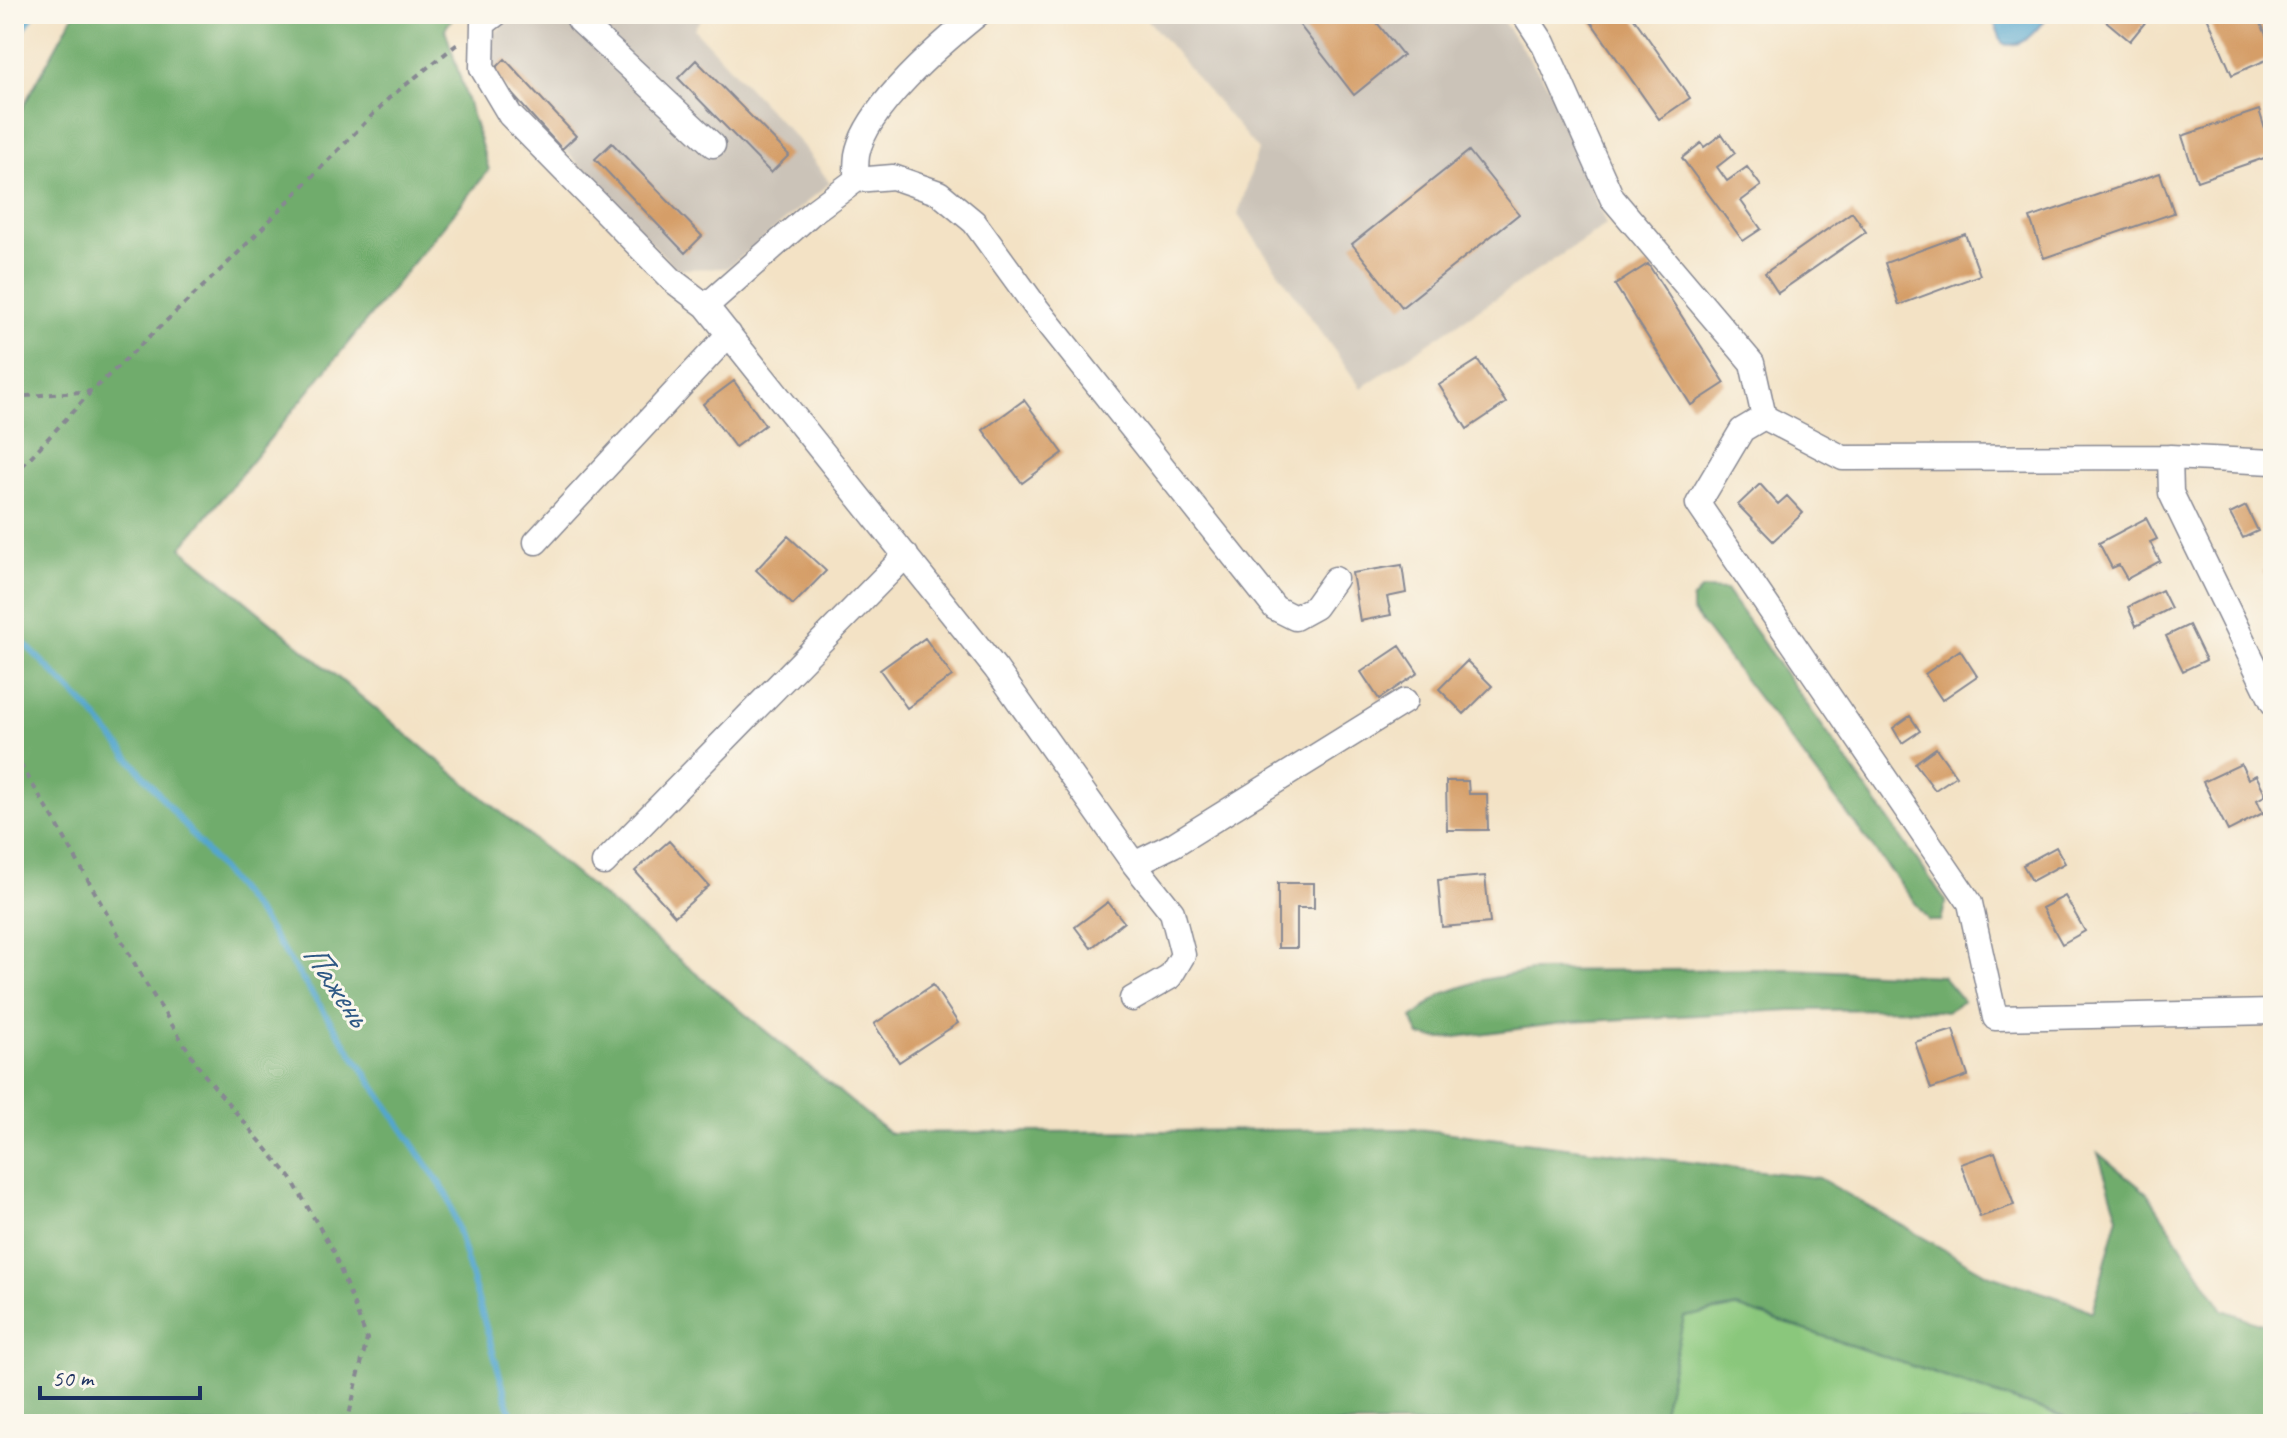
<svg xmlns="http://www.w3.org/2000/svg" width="2287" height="1438" viewBox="0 0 2287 1438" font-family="Caveat,sans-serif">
<rect width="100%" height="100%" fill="#fbf7ec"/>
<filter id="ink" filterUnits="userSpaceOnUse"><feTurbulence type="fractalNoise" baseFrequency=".0125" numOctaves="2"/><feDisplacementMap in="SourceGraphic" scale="16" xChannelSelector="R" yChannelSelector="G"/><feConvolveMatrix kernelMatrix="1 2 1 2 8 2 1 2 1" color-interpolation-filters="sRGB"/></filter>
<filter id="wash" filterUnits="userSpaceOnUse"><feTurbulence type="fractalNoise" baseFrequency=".006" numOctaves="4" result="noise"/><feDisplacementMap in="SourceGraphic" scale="32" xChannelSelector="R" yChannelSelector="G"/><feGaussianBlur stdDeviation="1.8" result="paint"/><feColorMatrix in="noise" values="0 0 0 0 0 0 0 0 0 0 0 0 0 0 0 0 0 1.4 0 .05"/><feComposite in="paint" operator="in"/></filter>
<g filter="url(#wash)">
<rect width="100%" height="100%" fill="#f3e2c5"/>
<path fill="#cbc3b8" d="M514,14h190l-10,15 108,116 28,38 -103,85 -51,1 -184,-197v-36z
M1143,14h355l58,83 50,128 -245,163 -123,-173 20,-65z"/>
<path fill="#8ac77c" stroke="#527b6d" stroke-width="2" d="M1737,1307l331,112 -2,5h-406l24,-107z"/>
<path fill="#6fac6c" stroke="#456e65" stroke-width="2" d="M74,14h381l-10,15 44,141 -308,378 708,585 529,-4 401,49 168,96 84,28 21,10 26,-96 -20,-63 50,41 75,116 50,18v96h-207l1,-6 -330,-111 -53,10 -24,107h-1646v-1301z
M1702,589l24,1 220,311 -5,20h-12l-237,-310v-11z
M1789,969l153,7 21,25 -17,11 -27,-3 -129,1 -219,12 -130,17 -21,-3 -8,-18 30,-24 40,-14 49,-9z"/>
<path fill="#53a6ce" stroke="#376a96" stroke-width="2" d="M1991,14h59c-14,15 -25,35 -47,30z"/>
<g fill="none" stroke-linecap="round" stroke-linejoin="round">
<path stroke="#53a6ce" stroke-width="6" d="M14,44l19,-30
M14,633l75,76 172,209 187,278 66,228"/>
</g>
<g id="blocks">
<path fill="#d59e68" d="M1291,14h79l33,41 -49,40z
M1589,14h42l59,84 -31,21 -72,-103z
M2102,14h50l-22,27 -30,-25z
M2206,14h51l16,37v6l-41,18z
M505,59l71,77 -14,13 -70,-77z
M696,60l93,95 -18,18 -93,-95z
M2259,110l14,45 -76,26 -15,-45z
M1722,134l13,19 -18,14 10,14 20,-14 14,19 -20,15 20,28 -18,12 -61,-83 19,-15 3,4z
M612,143l90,93 -17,17 -90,-94z
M1469,151l50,63 -117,93 -50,-63z
M2160,173l14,40 -130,45 -14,-40z
M1852,212l14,20 -88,61 -13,-20z
M1965,234l15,41 -81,30 -14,-42z
M1648,264l77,119 -34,22 -76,-120z
M1478,360l28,43 -39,26 -28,-44z
M734,381l31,44 -30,22 -32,-43z
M1024,400l39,53 -41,30 -39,-53z
M1760,484l18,20 9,-8 16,17 -30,28 -35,-36z
M2246,506l12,25 -15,7 -13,-24z
M2146,518l11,21 -7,3 10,19 -33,18 -8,-14 -7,3 -13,-25z
M788,536l38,35 -33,34 -37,-35z
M1402,565l4,28 -19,4 4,18 -31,6 -8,-48z
M2273,565v23l-10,-17z
M2162,590l9,18 -35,18 -8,-19z
M2189,625l17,35 -23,11 -17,-35z
M925,638l27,38 -45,32 -27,-38z
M1400,646l18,27 -39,26 -18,-27z
M1960,650l17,26 -35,24 -17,-26z
M1467,661l25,25 -28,28 -25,-25z
M1910,716l10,15 -18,12 -9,-15z
M1936,748l20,28 -21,14 -20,-27z
M2241,764l7,15 8,-4 10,20 -9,5 6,13 -35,18 -25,-49z
M1446,781h22l1,13h18l1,36h-41z
M669,841l40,45 -34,30 -40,-45z
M2056,847l9,16 -33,18 -9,-16z
M1485,876l5,47 -48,4 -4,-47z
M1278,883h36v25h-17v40h-19z
M2065,896l20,35 -23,13 -20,-36z
M1108,902l16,20 -33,26 -16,-21z
M933,985l25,38 -59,39 -25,-38z
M1953,1030l15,46 -37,13 -16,-47z
M1995,1152l19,53 -34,12 -19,-53z"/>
</g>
</g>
<g filter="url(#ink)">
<use href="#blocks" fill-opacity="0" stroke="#878892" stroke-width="2"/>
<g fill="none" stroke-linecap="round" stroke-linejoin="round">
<g stroke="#878892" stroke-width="27">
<path id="minor" d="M496,14l-13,10 -1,44 28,47 162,165 34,26 290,363 138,195 38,48 11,43 -13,22 -38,22
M576,14l4,7 133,124
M1524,14l19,29 69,155 140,165 12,54 79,41 327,-1 103,5
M856,180c0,-8 0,-17 1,-25 8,-47 85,-112 121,-141
M706,306l108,-95 42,-31 37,-3 46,16 35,29 64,88 237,298 20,10 20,-11 20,-28
M1764,417l-22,13 -44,74 272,399 25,115 278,-6
M2170,457l1,36 102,210
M536,542l193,-208
M604,863l302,-308
M1134,864l39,-19 232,-144"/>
</g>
<path stroke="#878892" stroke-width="4" stroke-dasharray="6 6" stroke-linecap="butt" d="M14,397l78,-6 141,-133 156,-160 71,-56
M14,475l76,-82
M14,754l45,74 87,156 56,88 89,106 42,73 34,88 -20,85"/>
<use href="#minor" stroke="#fff" stroke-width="24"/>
</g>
</g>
<g text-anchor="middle" stroke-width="6" stroke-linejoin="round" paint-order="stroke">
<g font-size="34" font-style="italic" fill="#2f5985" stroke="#fbf7ec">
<text transform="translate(337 984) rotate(56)" y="12">Пажень</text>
</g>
</g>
<rect width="2287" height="1438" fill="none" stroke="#fbf7ec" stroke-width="48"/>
<path d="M40 1386v12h160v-12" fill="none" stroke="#1b2f5e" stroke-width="4"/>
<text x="52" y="1386" font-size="24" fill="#1b2f5e" stroke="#fbf7ec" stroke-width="6" paint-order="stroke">50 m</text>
</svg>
